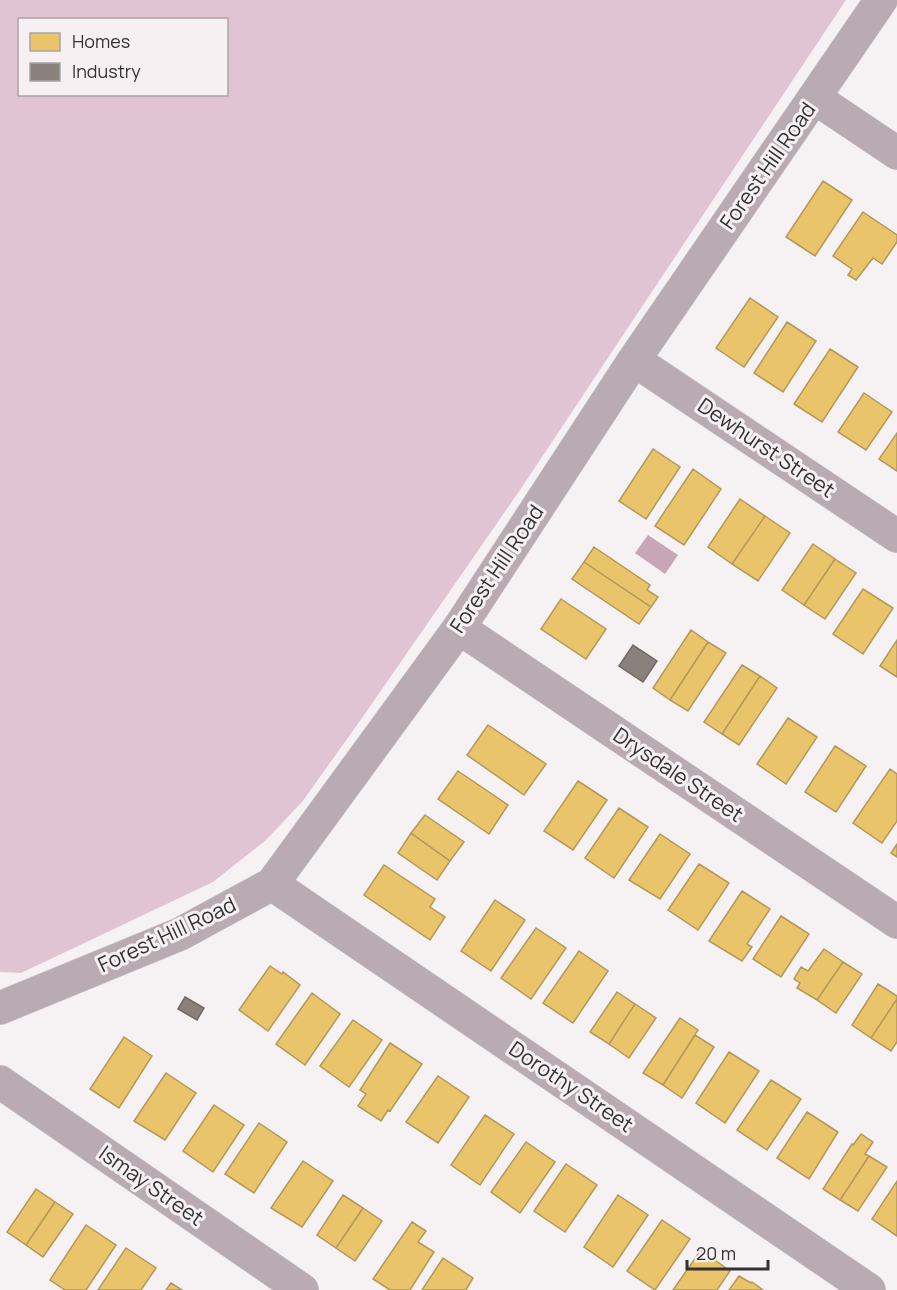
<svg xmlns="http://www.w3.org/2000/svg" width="897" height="1290" viewBox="0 0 897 1290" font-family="Manrope,sans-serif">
<rect width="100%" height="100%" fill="#f6f1f3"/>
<path fill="#e1c4d3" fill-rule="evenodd" d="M0,0h846l-326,490 -158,228 -60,84 -37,39 -52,41 -192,91 -21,-1zM20,20h206v74h-206z"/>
<path fill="#c7a6b8" d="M648,535l30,20 -13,19 -30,-21z"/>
<path fill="#e9c46a" stroke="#b39859" stroke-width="1.5" d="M823,181l29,19 -37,56 -29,-19z
M863,212l34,23v7l-15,22 -9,-6 -17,22 -8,-5 4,-6 -19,-13z
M750,298l28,19 -34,50 -28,-19z
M787,322l29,19 -33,51 -29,-19z
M830,349l28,18 -36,55 -28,-18z
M864,393l28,19 -26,38 -28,-18z
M897,433v38l-18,-12z
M653,449l27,18 -34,52 -27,-18z
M693,469l28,20 -37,56 -29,-19z
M740,499l25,17 -33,48 -24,-17z
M765,516l25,17 -32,48 -26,-17z
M813,544l22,15 -31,46 -22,-15z
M594,547l56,38 -3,5 11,7 -7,10 -67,-45z
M835,559l21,14 -31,46 -21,-14z
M584,562l67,45 -12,17 -67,-45z
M863,589l30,19 -30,46 -30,-20z
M561,599l45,30 -20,30 -45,-30z
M691,630l17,12 -38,58 -17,-12z
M897,640v37l-17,-11z
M708,642l18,11 -38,58 -18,-11z
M742,665l18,11 -38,58 -18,-12z
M760,676l17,12 -38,57 -17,-11z
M788,718l29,19 -31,47 -29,-20z
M488,725l58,39 -22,31 -57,-40z
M835,746l31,20 -30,46 -31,-20z
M890,769l7,5v47l-15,22 -29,-20z
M458,771l50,34 -19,29 -51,-35z
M578,781l29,19 -34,50 -29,-19z
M619,808l29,19 -34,51 -29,-20z
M425,815l39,27 -14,19 -39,-28z
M411,833l39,28 -13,19 -39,-27z
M660,834l30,20 -30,45 -31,-19z
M897,844v13l-6,-4z
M699,864l30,19 -31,47 -30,-20z
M384,865l51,34 -5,8 15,10 -15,23 -66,-45z
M742,891l28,18 -23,35 5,3 -10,14 -33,-20z
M495,900l30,20 -34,51 -30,-20z
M781,916l28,18 -28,43 -28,-18z
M536,928l30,20 -35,51 -30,-21z
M824,949l19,13 -26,38 -20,-12 3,-5 -6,-4 7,-12 7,4z
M579,951l29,20 -35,52 -30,-20z
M843,962l19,12 -26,39 -19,-13z
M270,966l12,8 1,-2 17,13 -32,46 -29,-21z
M878,984l19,12v3l-26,39 -19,-13z
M617,992l18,12 -26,40 -19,-12z
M312,993l28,21 -35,51 -29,-21z
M897,999v43l-6,9 -20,-13z
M635,1004l21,14 -27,40 -20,-14z
M680,1018l18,12 -35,55 -20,-12z
M353,1020l29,20 -33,47 -29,-21z
M695,1035l19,12 -32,51 -19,-13z
M124,1037l28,19 -33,52 -29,-19z
M390,1043l32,21 -32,47 -2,-1 -7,11 -23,-15 8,-12 -6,-4z
M729,1052l30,19 -34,52 -29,-20z
M166,1073l30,20 -31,47 -31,-19z
M438,1076l31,21 -31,46 -32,-21z
M771,1080l30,19 -34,51 -30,-20z
M214,1105l30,20 -31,47 -30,-21z
M807,1112l31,20 -29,47 -32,-21z
M485,1115l29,19 -34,51 -29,-20z
M259,1123l28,19 -33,51 -29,-19z
M861,1134l12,8 -8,12 4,2 -29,44 -17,-11 29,-45 1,1z
M526,1142l29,20 -35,51 -29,-21z
M869,1156l18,11 -29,44 -18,-11z
M303,1161l30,20 -31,46 -31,-19z
M566,1164l31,21 -32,47 -31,-21z
M897,1181v55l-25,-17z
M36,1189l19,13 -29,43 -19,-13z
M343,1195l20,13 -27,40 -19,-13z
M618,1195l30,20 -35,52 -29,-20z
M55,1202l18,12 -30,43 -17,-12z
M363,1208l19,13 -27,40 -19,-13z
M662,1220l28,19 -35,51 -28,-19z
M412,1222l14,9 -8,11 16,10 -24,38h-20l-17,-11z
M86,1225l30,20 -30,45h-21l-15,-10z
M126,1248l30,20 -15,22h-43z
M701,1250l29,21 -13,19h-44z
M443,1258l30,20 -7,12h-44z
M739,1276l12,7 1,-1 11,8h-34z
M171,1283l11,7h-16z"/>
<path fill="#8a817c" stroke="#706966" stroke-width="1.5" d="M633,645l24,16 -14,21 -24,-16z
M185,997l19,11 -7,12 -19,-11z"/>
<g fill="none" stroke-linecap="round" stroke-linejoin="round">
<g stroke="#d2cfd0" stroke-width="34">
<path id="minor" d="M815,98l82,55
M634,360l263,176
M459,628l438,294
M272,884l597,406
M0,1008l180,-74 92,-50 187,-256 175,-268 247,-360
M0,1082l302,208"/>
</g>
<use href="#minor" stroke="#b8abb2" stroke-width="33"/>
</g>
<g text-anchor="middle" stroke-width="6" stroke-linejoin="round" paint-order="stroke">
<g font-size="21" fill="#343132" stroke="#f7f0f3">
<text transform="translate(768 166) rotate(-55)" y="7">Forest Hill Road</text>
<text transform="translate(766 448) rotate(34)" y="7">Dewhurst Street</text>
<text transform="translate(497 569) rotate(-56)" y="7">Forest Hill Road</text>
<text transform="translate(678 775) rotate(34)" y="7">Drysdale Street</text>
<text transform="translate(167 935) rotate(-25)" y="7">Forest Hill Road</text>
<text transform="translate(571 1087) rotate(34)" y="7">Dorothy Street</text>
<text transform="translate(151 1186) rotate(35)" y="7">Ismay Street</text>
</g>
</g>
<rect x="18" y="18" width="210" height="78" fill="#f7f0f3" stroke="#a9a4a6" stroke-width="1.5"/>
<rect x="30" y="33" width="30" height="18" fill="#e9c46a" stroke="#a9a4a6" stroke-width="1.5"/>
<text x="72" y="48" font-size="18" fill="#343132">Homes</text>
<rect x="30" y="63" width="30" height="18" fill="#8a817c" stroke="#a9a4a6" stroke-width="1.5"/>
<text x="72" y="78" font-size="18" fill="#343132">Industry</text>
<path d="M687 1260v9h81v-9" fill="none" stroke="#343132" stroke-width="3"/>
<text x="696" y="1260" font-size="18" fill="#343132" stroke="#f7f0f3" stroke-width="4.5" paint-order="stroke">20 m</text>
</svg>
